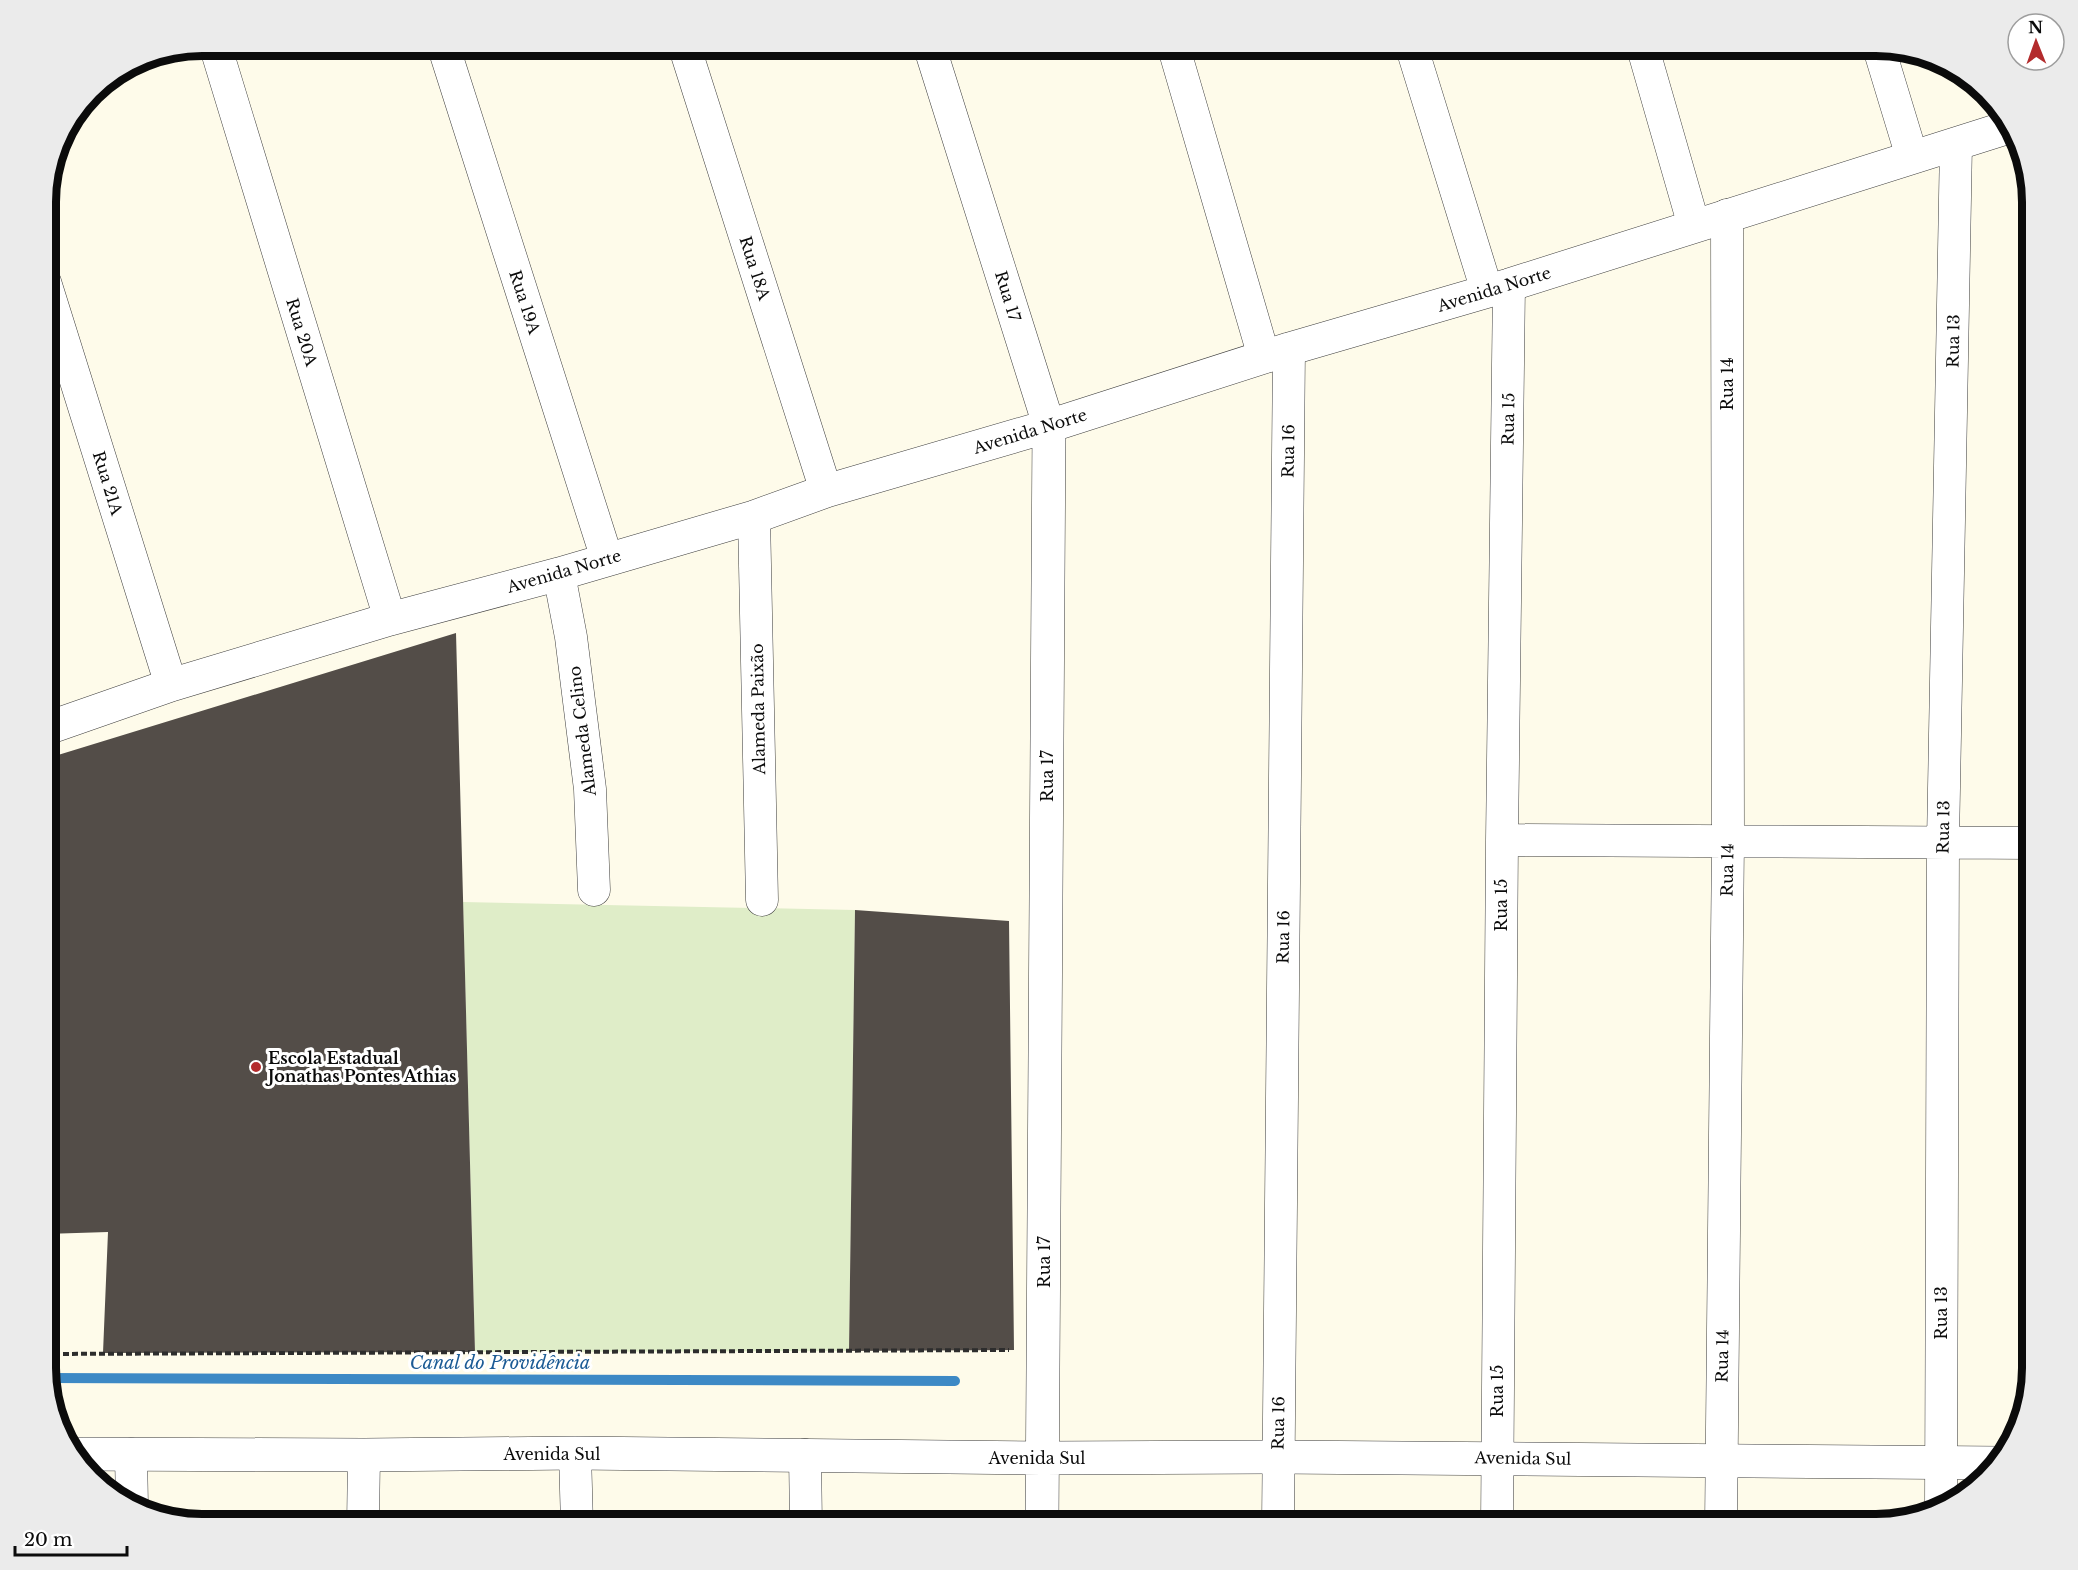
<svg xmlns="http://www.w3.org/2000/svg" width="2078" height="1570" viewBox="0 0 2078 1570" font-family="'Libre Baskerville',serif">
<rect width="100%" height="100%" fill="#fefbea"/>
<path fill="#dfedc8" d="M463,902l392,8 -6,441 -374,1z"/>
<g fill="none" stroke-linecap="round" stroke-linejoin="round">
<path stroke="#3d89c5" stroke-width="10" d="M45,1378l910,3"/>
</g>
<path fill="#534d48" d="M456,633l19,719 -372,1 5,-121 -63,2v-475z
M855,910l154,11 5,429 -165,1z"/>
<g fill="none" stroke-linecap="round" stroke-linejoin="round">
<g stroke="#3e3e3e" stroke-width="33">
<path id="minor" d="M215,45l175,574
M443,45l164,514
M684,45l142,446
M929,45l120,381
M1173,45l91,312
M1411,45l76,246
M1642,45l52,181
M1878,45l34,112
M45,282l126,403
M754,517l8,383
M559,574l12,63 19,152 4,101
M1502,840l531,3
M575,1453l2,72
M131,1454l1,52
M805,1455l1,70
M1941,1510l2,-668 13,-698
M363,1525l1,-70
M1278,1525l11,-1176
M1497,1525l5,-685 7,-555
M1721,1525l7,-684 -1,-626"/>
</g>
<g stroke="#3e3e3e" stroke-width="34">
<path id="tertiary" d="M45,729l126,-44 219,-66 169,-45 195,-57 72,-26 223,-65 240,-77 220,-64 503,-159
M74,1454l290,1 211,-2 467,5 236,-1 723,6
M1042,1525l7,-1099"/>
</g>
<path stroke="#2d2d2d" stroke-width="4" stroke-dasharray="6 3" stroke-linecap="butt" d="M45,1354l964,-4"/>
<use href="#minor" stroke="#fff" stroke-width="32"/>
<use href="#tertiary" stroke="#fff" stroke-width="33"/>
</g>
<circle fill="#b32b2c" stroke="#fff" stroke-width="2" cx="256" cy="1067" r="6"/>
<g text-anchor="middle" stroke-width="6" stroke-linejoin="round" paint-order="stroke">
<g font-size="16" fill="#0b0b0b" stroke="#fff">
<text transform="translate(755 268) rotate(72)" y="6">Rua 18A</text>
<text transform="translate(1494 289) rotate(-17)" y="6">Avenida Norte</text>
<text transform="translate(1008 296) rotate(73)" y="6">Rua 17</text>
<text transform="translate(525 302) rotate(72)" y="6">Rua 19A</text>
<text transform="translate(302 332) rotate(73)" y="6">Rua 20A</text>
<text transform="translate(1953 341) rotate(-89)" y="6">Rua 13</text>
<text transform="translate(1727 384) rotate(-90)" y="6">Rua 14</text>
<text transform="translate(1508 419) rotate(-89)" y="6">Rua 15</text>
<text transform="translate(1030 431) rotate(-17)" y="6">Avenida Norte</text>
<text transform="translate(1288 451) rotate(-89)" y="6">Rua 16</text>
<text transform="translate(108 483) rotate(73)" y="6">Rua 21A</text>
<text transform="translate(564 571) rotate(-16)" y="6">Avenida Norte</text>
<text transform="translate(758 709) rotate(-91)" y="6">Alameda Paixão</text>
<text transform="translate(582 731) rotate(-97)" y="6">Alameda Celino</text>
<text transform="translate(1047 776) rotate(-90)" y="6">Rua 17</text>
<text transform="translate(1943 827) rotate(-89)" y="6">Rua 13</text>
<text transform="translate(1727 870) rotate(-89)" y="6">Rua 14</text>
<text transform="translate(1501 905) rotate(-90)" y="6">Rua 15</text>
<text transform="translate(1283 937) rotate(-89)" y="6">Rua 16</text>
<text transform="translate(1044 1262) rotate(-90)" y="6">Rua 17</text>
<text transform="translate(1941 1313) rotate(-90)" y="6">Rua 13</text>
<text transform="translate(1722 1356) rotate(-89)" y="6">Rua 14</text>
<text transform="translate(1497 1391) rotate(-90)" y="6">Rua 15</text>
<text transform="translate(1278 1423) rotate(-89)" y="6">Rua 16</text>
<text x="552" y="1460">Avenida Sul</text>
<text x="1037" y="1464">Avenida Sul</text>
<text transform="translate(1523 1458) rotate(1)" y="6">Avenida Sul</text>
</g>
<g font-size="16" font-weight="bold" fill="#0b0b0b" stroke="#fff" text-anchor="start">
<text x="268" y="1064">Escola Estadual<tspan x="268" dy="18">Jonathas Pontes Athias</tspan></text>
</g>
<g font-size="18" font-style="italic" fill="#1c5b95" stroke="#fff">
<text x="500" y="1369">Canal do Providência</text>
</g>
</g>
<path d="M0 0H2078V1570H0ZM202 56H1876A146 146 0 0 1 2022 202V1368A146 146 0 0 1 1876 1514H202A146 146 0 0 1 56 1368V202A146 146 0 0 1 202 56Z" fill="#ebebeb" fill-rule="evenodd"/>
<path fill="none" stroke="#0b0b0b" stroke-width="8" d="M202 56H1876A146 146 0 0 1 2022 202V1368A146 146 0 0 1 1876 1514H202A146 146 0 0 1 56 1368V202A146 146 0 0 1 202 56Z"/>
<g transform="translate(2036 42) rotate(359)"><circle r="28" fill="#ffffff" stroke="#9d9d9d" stroke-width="1.5"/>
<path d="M0-4.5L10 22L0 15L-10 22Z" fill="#b32b2c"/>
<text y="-9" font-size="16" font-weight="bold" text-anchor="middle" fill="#0b0b0b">N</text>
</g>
<path d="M15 1546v9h112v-9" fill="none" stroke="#0b0b0b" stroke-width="3"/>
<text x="24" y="1546" font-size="18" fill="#0b0b0b" stroke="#ffffff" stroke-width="4.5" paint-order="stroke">20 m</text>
</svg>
